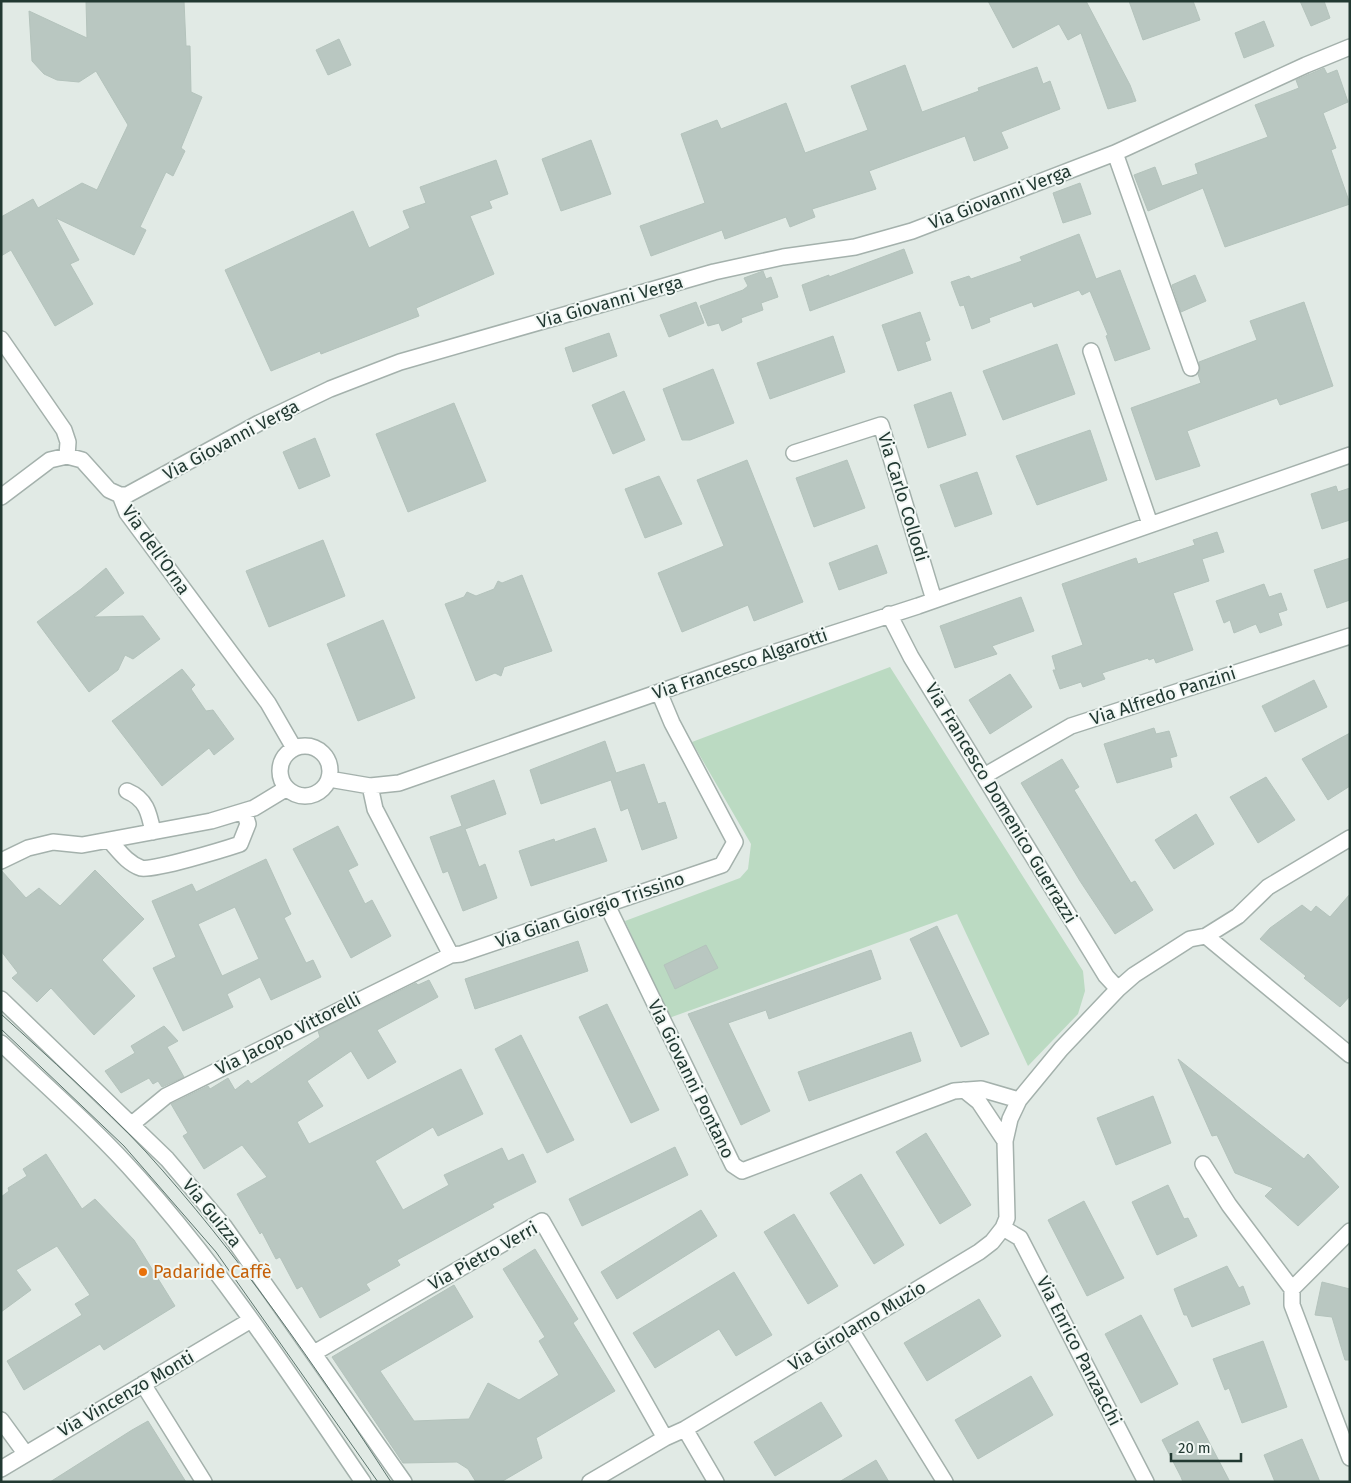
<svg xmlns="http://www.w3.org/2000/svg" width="1351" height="1483" viewBox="0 0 1351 1483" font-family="'Fira Sans',sans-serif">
<rect width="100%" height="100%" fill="#e1eae5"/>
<path fill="#bbdac2" d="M890,667l193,304 2,20 -7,23 -50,52 -71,-152 -288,104 -44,-97 115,-43 8,-9 3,-25 -59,-102z"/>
<path fill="#b9c7c1" stroke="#b4c3bc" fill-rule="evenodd" d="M86,1h98l2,45h4l1,46 11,5 -21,51 4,3 -12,25 -7,-4 -26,55 6,3 -12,25 -78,-37 23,42 -9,4 23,40 -38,22 -44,-76 -10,6v-39l32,-18 5,9 44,-25 15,7 31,-65 -32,-54 -17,11 -22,-2 -13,-6 -12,-13 -3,-50 58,27z
M988,1h98l44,84 6,16 -28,8 -27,-76 -13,7 -9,-16 -46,24z
M1129,1h64l7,19 -57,20z
M1300,1h24l6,17 -19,8z
M1264,21l10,25 -30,12 -9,-25z
M339,39l12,26 -23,10 -12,-25z
M905,65l17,47 57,-21 -1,-3 59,-21 6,17 7,-3 10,28 -59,23 7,16 -34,13 -9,-25 -96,35 7,18 -64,20 3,8 -25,10 -4,-10 -61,22 -3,-9 -71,26 -11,-30 65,-23 -24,-69 36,-14 4,9 65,-26 19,50 63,-23 -17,-44z
M1324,68l3,6 10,-4 11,32 -25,11 13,35 -5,2 19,54 -125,43 -22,-59 -55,23 -14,-36 21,-8 7,19 36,-12 -3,-10 73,-27 -13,-32 44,-17 -3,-8z
M591,140l20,54 -50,17 -19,-52z
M496,160l12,34 -19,7 3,7 -22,8 24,58 -78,34 3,8 -98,38 -1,-3 -49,20 -46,-101 128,-59 16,37 41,-20 -7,-17 23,-8 -6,-16z
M1080,183l11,31 -28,9 -10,-30z
M1079,234l17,45 24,-9 30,79 -35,12 -9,-25 2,-1 -18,-44 -8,4 -3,-5 -45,17 -2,-5 -43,16 1,4 -18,7 -8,-24 -4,1 -9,-24 18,-6 2,3 51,-18 -2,-4z
M904,249l9,24 -103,38 -8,-26 27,-10v2z
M763,271l3,8 5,-2 7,20 -17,6 2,7 -22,8 1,4 -20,9 -3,-8 -11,3 -8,-20 43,-16 5,-4 -4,-8z
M1195,275l11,26 -25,11 -9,-27z
M696,302l8,21 -35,14 -9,-22z
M1304,302l29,84 -53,19 -3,-7 -90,33 13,35 -44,14 -25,-72 70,-25 -3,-9 2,-5 -1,-7 58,-22 -7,-19z
M920,312l10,28 -5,2 6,18 -33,11 -16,-46z
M609,333l8,23 -44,16 -8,-24z
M833,336l12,36 -75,27 -13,-36z
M1057,344l18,50 -72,26 -20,-49z
M713,369l21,54 -44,17h-8l-19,-51z
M624,391l21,49 -32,14 -21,-49z
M951,392l15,43 -38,13 -14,-43z
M454,403l32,78 -78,31 -32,-78z
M1090,430l17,50 -70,25 -21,-49z
M315,438l15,38 -31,13 -16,-37z
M747,460l56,142 -49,19 -6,-16 -66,27 -24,-59 66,-27 -27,-66z
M847,460l18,48 -51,19 -18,-49z
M977,472l15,42 -37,13 -15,-42z
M659,476l23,48 -37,14 -20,-49z
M1336,486l2,6 12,-4v32l-28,9 -11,-35z
M1217,532l7,20 -22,7 7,22 -36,12 20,57 -37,13 -2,-5 -5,2 -1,-2 -46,15 3,6 -22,8 -2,-5 -21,7 -7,-19h3l-4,-14 31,-11 -21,-61 74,-26 2,6 57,-19 -2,-5z
M323,540l22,56 -76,31 -23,-56z
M877,545l10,28 -48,17 -10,-27z
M1350,558v42l-23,8 -13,-38z
M106,568l18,25 -30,24 49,-1 17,23 -27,20 -8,-4 -7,15 -29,22 -52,-70 44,-33z
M522,575l30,76 -48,16 -3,9 -6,-3 -19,8 -31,-77 19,-7 3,-5 9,4 18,-7 4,-8 4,2z
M1264,584l5,13 12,-4 6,17 -9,3 4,12 -22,8 -4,-9 -22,9 -4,-13 -6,3 -8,-22z
M1021,597l13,34 -42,15 5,8 -42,14 -15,-42z
M383,620l32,78 -57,23 -31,-77z
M182,669l13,16 -4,4 15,22 7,-1 21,29 -20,16 -5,-7 -47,38 -50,-65z
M1010,674l22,33 -42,27 -21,-34z
M1314,680l13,27 -52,25 -13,-26z
M1154,728l2,6 13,-3 8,25 -7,2 2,9 -55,16 -13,-39z
M1350,733v53l-22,14 -26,-41z
M605,741l11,32 28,-9 14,40 7,-2 12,36 -35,12 -14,-42 -7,3 -10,-31 -70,24 -11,-34z
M1062,759l17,28 -5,3 57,93 4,-2 18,29 -38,24 -35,-53 -59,-98z
M1266,777l29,43 -37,23 -28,-46z
M494,780l12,34 -41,15 14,38 6,-3 12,34 -34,13 -15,-40 -5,2 -13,-36 32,-11 -11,-30z
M1196,814l18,30 -40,25 -19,-29z
M338,826l20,39 -10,5 17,34 7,-4 19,36 -40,22 -58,-109z
M595,828l12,33 -76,25 -12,-35 35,-12 1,3z
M266,859l25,55 -7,4 22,45 7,-3 8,17 -50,23 -11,-23 -33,17 6,13 -50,24 -30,-63 23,-11 -24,-56 40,-17 4,8zM235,907l24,52 -37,17 -24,-52z
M1,870l25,28 13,-10 21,18 35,-36 49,49 -42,41 33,36 -41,39 -43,-47 -14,14 -25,-24 6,-5 -17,-22z
M1350,894v102l-10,11 -36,-29 2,-2 -46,-37 10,-11 32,-23 9,7 5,-6 14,11z
M937,926l52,108 -28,13 -51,-108z
M578,941l10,30 -113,38 -10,-30z
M706,945l12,23 -43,21 -11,-24z
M871,950l10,29 -112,40 -3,-9 -38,13 42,88 -29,14 -53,-111z
M429,980l9,17 -61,33 19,32 -28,17 -17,-28 -44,30 16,25 -26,16 12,22 152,-75 22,45 -45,22 -5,-9 -58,34 28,49 46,-25 -5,-10 58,-27 6,13 15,-7 13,28 -44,22 2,3 -97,53 3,5 -34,19 4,6 -50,28 -18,-32 -5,3 -17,-32 -4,2 -14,-27 -2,2 -23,-40 30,-17 -25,-32 -38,24 -21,-33 5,-3 -17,-29 37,-18 2,3 18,-11 7,12 13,-10 3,4 69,-47 -2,-6 98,-48 2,2z
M607,1004l52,106 -28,13 -52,-106z
M164,1026l14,15 -11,6 17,30 -22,10 -4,-6 -5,3 -4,-6 -28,15 -16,-22 30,-18 -4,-7z
M911,1032l10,29 -112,40 -11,-29z
M521,1035l53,105 -27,13 -52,-104z
M1178,1059l126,100 4,-5 31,33 -41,39 -33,-30 8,-8 -38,-15 -18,-38 -5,1z
M1153,1096l18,47 -55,22 -19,-47z
M926,1133l45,72 -31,19 -44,-72z
M675,1147l13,28 -106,51 -13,-27z
M46,1154l36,55 13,-10 39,41 41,66 -71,44 -4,-6 -76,46 -17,-29 75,-46 -7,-11 15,-9 -33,-49 -41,24 15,20 -30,22v-115l8,-6 -1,-3 19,-12 -4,-7z
M861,1174l43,71 -30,19 -44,-71z
M1168,1185l16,34 4,-1 9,18 -40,19 -25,-53z
M1084,1201l40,77 -37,18 -39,-76z
M701,1210l16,26 -100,63 -16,-27z
M794,1214l44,72 -30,18 -44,-72z
M535,1249l43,70 -5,4 42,68 -79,47 6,20 -41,24h-25l-8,-13 -11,-7 -54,1 -71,-106 122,-72 19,32 -93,54 34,50 55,-2 19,-36 31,17 40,-25 -20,-34 6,-4 -42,-68z
M1227,1266l12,22 4,-2 7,18 -58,23 -5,-12h-3l-10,-26z
M734,1272l38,63 -36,21 -17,-27 -64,39 -22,-35z
M1322,1282l28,7v71h-5l-13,-43 -17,-2z
M979,1299l22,37 -74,45 -23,-38z
M1141,1315l37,69 -37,19 -36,-69z
M1263,1341l24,66 -45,16 -13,-35 -4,2 -12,-31z
M1031,1376l22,39 -75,44 -23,-39z
M821,1402l21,34 -67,40 -21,-34z
M148,1421l38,61h-136l82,-52z
M1198,1421l32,61h-47l-2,-5 -19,-37z
M1302,1439l18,43h-45l-11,-27z
M876,1460l13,22h-50z"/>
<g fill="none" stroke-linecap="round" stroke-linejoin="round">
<g stroke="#a4b1ac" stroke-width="18">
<path id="minor" d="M1115,153l76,215
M1,339l63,91 4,12 -1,14
M1091,351l59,173
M794,453l87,-28 53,175
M67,456l15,4 27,30 11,5 7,18 141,190 26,45
M120,495h7l132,-72 71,-34 70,-27 314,-90 69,-15 72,-10 57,-16 203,-78 191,-88 44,-18
M1,497l49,-37 17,-4
M889,614l22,43 195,319 12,13
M280 771a25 25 0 1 1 50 0a25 25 0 1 1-50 0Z
M984,776l87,-50 279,-90
M329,779l41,7 29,-3 349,-122 170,-55 432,-151
M370,786l5,23 76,146
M127,791c19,8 22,21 26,41
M109,840c10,11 18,23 32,28 12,3 84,-19 99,-24l8,-20 -4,-13
M1,861l27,-13 25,-6 29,3 129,-24 43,-13 33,-20
M607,905l126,260 9,6 212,-80 27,-2 38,11
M1206,936l144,119
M451,955l10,-1 261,-89 13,-23 -63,-119 -13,-31
M1,999l166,160 57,67 180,256
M1,1043c47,45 96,87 138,135 84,94 153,200 224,304
M964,1090l15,12 26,39
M132,1124l34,-28 285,-141
M1203,1164l26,41 63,84
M1003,1228l17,10 126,244
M1350,1231l-58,58v16l58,153
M851,1330l94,152
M314,1353l228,-132 123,217
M143,1384l61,98
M1,1420l24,33
M685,1429l31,53
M1,1469l250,-149
M590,1482l75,-44 20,-9 294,-177 13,-10 11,-14 4,-10 -2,-77 5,-22 9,-19 42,-51 57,-60 16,-14 56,-36 16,-3 32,-20 30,-29 82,-49"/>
</g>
<use href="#minor" stroke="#fff" stroke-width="15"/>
<path stroke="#5d756e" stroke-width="1" d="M1,1014c49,45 100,89 145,138 91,100 171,216 245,330
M1,1029l123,117 92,106 162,230"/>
</g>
<circle fill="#e8710a" stroke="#f1f7f4" stroke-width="2" cx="143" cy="1272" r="5"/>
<g text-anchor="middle" stroke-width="4" stroke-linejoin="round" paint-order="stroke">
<g font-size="18" fill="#223932" stroke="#f1f7f4">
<text transform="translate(1000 197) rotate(-21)" y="6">Via Giovanni Verga</text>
<text transform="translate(610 302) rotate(-16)" y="6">Via Giovanni Verga</text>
<text transform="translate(231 440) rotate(-28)" y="6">Via Giovanni Verga</text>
<text transform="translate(903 497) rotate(73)" y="6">Via Carlo Collodi</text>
<text transform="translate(156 550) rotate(55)" y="6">Via dell'Orna</text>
<text transform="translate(740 664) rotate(-19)" y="6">Via Francesco Algarotti</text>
<text transform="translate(1163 696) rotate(-18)" y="6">Via Alfredo Panzini</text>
<text transform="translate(1001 803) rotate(59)" y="6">Via Francesco Domenico Guerrazzi</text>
<text transform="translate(590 910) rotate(-19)" y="6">Via Gian Giorgio Trissino</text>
<text transform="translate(288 1034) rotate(-27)" y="6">Via Jacopo Vittorelli</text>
<text transform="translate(691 1079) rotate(64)" y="6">Via Giovanni Pontano</text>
<text transform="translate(212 1213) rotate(51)" y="6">Via Guizza</text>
<text transform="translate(483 1256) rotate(-29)" y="6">Via Pietro Verri</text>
<text transform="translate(857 1326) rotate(-31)" y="6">Via Girolamo Muzio</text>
<text transform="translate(1079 1351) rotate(63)" y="6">Via Enrico Panzacchi</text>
<text transform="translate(126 1394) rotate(-30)" y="6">Via Vincenzo Monti</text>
</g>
<g font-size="18" fill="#c56008" stroke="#f1f7f4" text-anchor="start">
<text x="153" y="1278">Padaride Caffè</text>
</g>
</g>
<rect width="1351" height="1483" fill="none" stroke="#223932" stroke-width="5"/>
<path d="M1171 1453v8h70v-8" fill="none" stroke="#223932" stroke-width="2.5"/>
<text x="1178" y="1453" font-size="15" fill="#223932" stroke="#f1f7f4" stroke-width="4" paint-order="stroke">20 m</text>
</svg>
